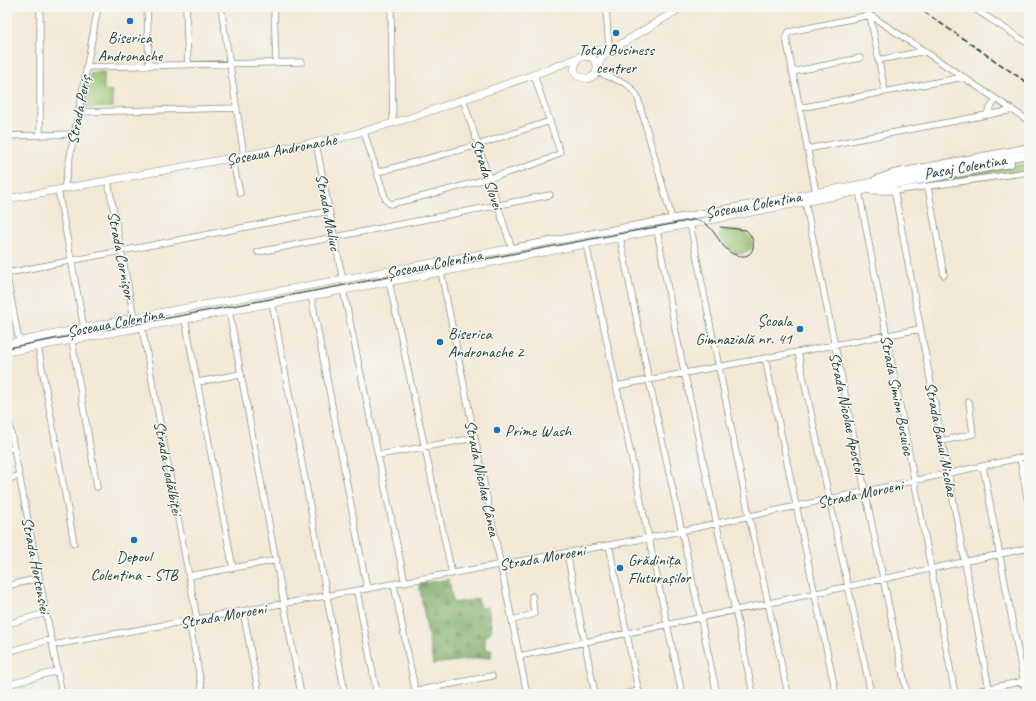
<svg xmlns="http://www.w3.org/2000/svg" width="1036" height="701" viewBox="0 0 1036 701" font-family="Caveat,sans-serif">
<defs>
<pattern id="grass-tufts" width="24" height="20" patternUnits="userSpaceOnUse"><rect width="24" height="20" fill="#99c26e"/><path d="M3 7l-1-3M5 7V3M7 7l1-3M15 17l-1-3M17 17v-4M19 17l1-3" fill="none" stroke="#7c9f5b"/></pattern>
<pattern id="forest-firs" width="22" height="20" patternUnits="userSpaceOnUse"><rect width="22" height="20" fill="#7aa861"/><path d="M5 1l3.5 6h-7zM16 11l3.5 6h-7z" fill="#638a51"/></pattern>
</defs>
<rect width="100%" height="100%" fill="#f6f6f2"/>
<filter id="ink" filterUnits="userSpaceOnUse"><feTurbulence type="fractalNoise" baseFrequency=".025" numOctaves="2"/><feDisplacementMap in="SourceGraphic" scale="8" xChannelSelector="R" yChannelSelector="G"/><feConvolveMatrix kernelMatrix="1 2 1 2 8 2 1 2 1" color-interpolation-filters="sRGB"/></filter>
<filter id="wash" filterUnits="userSpaceOnUse"><feTurbulence type="fractalNoise" baseFrequency=".012" numOctaves="4" result="noise"/><feDisplacementMap in="SourceGraphic" scale="16" xChannelSelector="R" yChannelSelector="G"/><feGaussianBlur stdDeviation="0.9" result="paint"/><feColorMatrix in="noise" values="0 0 0 0 0 0 0 0 0 0 0 0 0 0 0 0 0 1.4 0 .05"/><feComposite in="paint" operator="in"/></filter>
<g filter="url(#wash)">
<rect width="100%" height="100%" fill="#f3e8d5"/>
<path fill="url(#grass-tufts)" stroke="#5c8051" d="M104,72v19h8l1,16 -30,1 8,-35z
M1029,163v8l-133,17h1z
M722,230c11,1 25,-1 30,11l-1,8 -10,5 -9,-3 -13,-14z"/>
<path fill="url(#forest-firs)" stroke="#4c724a" d="M449,579l4,24 25,-4 2,9 8,-1 4,23 -7,8v11l7,1 -1,7 -58,7 -14,-80z"/>
</g>
<g filter="url(#ink)">
<g fill="none" stroke-linecap="round" stroke-linejoin="round">
<g stroke="#899284" stroke-width="7">
<path id="minor" d="M147,7l2,59
M186,7l2,58
M221,7l23,149
M274,7l2,56
M391,7l2,116
M606,7l3,41
M972,7l57,37
M870,15l15,77
M878,60l47,-9
M86,67l216,-5
M597,72l30,12 10,11 35,124
M792,72l68,-14
M463,99l49,150
M799,108l165,-31
M78,112l158,-4
M986,115l10,-16
M364,132l22,68 4,4c21,-4 164,-41 170,-52l-26,-77
M40,135v-128
M7,136l67,-2
M316,143l27,138
M807,149l206,-39
M232,158l8,35
M378,172l100,-27 72,-24
M875,179l17,-6 137,-26
M108,181l28,148
M928,187l16,88
M64,189l34,-182
M894,189l96,505
M58,190l26,138
M862,191h-3l96,503
M871,191h23l135,-19
M816,193l-30,-156 3,-5 81,-17 159,106
M805,201l102,493
M690,224l59,292 39,178
M657,230l20,108 76,356
M620,237l29,143 68,314
M586,244l96,450
M258,252l292,-57
M439,262l88,432
M7,273l322,-62
M7,277l12,64
M389,281l63,293
M343,289l62,294
M311,295l56,294
M272,302l73,392
M229,311l72,383
M140,317l57,302
M185,319l48,249
M72,341l25,146
M38,346l36,197
M798,352l73,342
M765,358l71,336
M198,382l43,-8
M616,386l304,-57
M7,413l55,281
M942,441l31,-7 -4,-32
M7,449l7,-2
M378,455l97,-17
M1020,458l9,50
M983,466l43,228
M7,480l12,-5
M609,545l30,149
M567,553l28,141
M189,576l88,-16
M394,585l22,109
M7,586l32,-8
M357,591l20,103
M243,611l16,83
M513,620l21,-6 -2,-18
M189,621l14,73
M7,624l39,-11
M53,645l595,-107 381,-82
M7,652l45,-13
M519,656l510,-108
M7,685l50,-14
M415,691l77,-15
M624,694l15,-3
M961,694l68,-14"/>
</g>
<g stroke="#899284" stroke-width="8">
<path id="major" d="M586,55l26,-9
M598,66l3,-7 7,-7 74,-45
M7,199l333,-61 70,-20 137,-48 35,-14 10,1 6,9 -3,9 -7,4 -11,-3 -3,-7 3,-10
M7,344l141,-29 753,-138
M7,352l434,-80 461,-89"/>
</g>
<g stroke="#899284" stroke-width="10">
<path id="highway" d="M901,177l128,-23
M902,183l108,-20"/>
</g>
<use href="#minor" stroke="#fff" stroke-width="5.5"/>
<use href="#major" stroke="#fff" stroke-width="7"/>
<use href="#highway" stroke="#fff" stroke-width="8"/>
<path stroke="#1f3d34" stroke-width="1" d="M7,348l687,-128c21,0 24,30 42,35 18,6 23,-13 10,-25l-26,-3"/>
<path stroke="#1f3d34" stroke-width="1.5" stroke-dasharray="6 3" stroke-linecap="butt" d="M917,7l112,77"/>
</g>
</g>
<g fill="#1f6fb2" stroke="#f6f6f2" stroke-width="1.5">
<circle cx="130" cy="21" r="4"/>
<circle cx="616" cy="33" r="4"/>
<circle cx="800" cy="329" r="4"/>
<circle cx="440" cy="342" r="4"/>
<circle cx="497" cy="430" r="4"/>
<circle cx="134" cy="540" r="4"/>
<circle cx="620" cy="568" r="4"/>
</g>
<g text-anchor="middle" stroke-width="3" stroke-linejoin="round" paint-order="stroke">
<g font-size="16" fill="#1f3d34" stroke="#f6f6f2">
<text x="130" y="43">Biserica<tspan x="130" dy="18">Andronache</tspan></text>
<text x="616" y="55">Total Business<tspan x="616" dy="18">centrer</tspan></text>
<text x="792" y="326" text-anchor="end">Școala<tspan x="792" dy="18">Gimnazială nr. 41</tspan></text>
<text x="448" y="339" text-anchor="start">Biserica<tspan x="448" dy="18">Andronache 2</tspan></text>
<text x="505" y="436" text-anchor="start">Prime Wash</text>
<text x="134" y="562">Depoul<tspan x="134" dy="18">Colentina - STB</tspan></text>
<text x="628" y="565" text-anchor="start">Grădinița<tspan x="628" dy="18">Fluturașilor</tspan></text>
</g>
<g font-size="16" fill="#1f3d34" stroke="#f6f6f2">
<text transform="translate(78 110) rotate(-79)" y="6">Strada Periș</text>
<text transform="translate(281 149) rotate(-11)" y="6">Șoseaua Andronache</text>
<text transform="translate(965 166) rotate(-10)" y="6">Pasaj Colentina</text>
<text transform="translate(488 174) rotate(72)" y="6">Strada Slovei</text>
<text transform="translate(753 204) rotate(-10)" y="6">Șoseaua Colentina</text>
<text transform="translate(329 212) rotate(79)" y="6">Strada Maliuc</text>
<text transform="translate(122 255) rotate(79)" y="6">Strada Cornișor</text>
<text transform="translate(434 263) rotate(-11)" y="6">Șoseaua Colentina</text>
<text transform="translate(115 322) rotate(-11)" y="6">Șoseaua Colentina</text>
<text transform="translate(898 395) rotate(79)" y="6">Strada Simion Busuioc</text>
<text transform="translate(848 413) rotate(78)" y="6">Strada Nicolae Apostol</text>
<text transform="translate(942 439) rotate(79)" y="6">Strada Banul Nicolae</text>
<text transform="translate(169 468) rotate(79)" y="6">Strada Codălbiței</text>
<text transform="translate(483 478) rotate(78)" y="6">Strada Nicolae Cânea</text>
<text transform="translate(860 493) rotate(-12)" y="6">Strada Moroeni</text>
<text transform="translate(542 557) rotate(-10)" y="6">Strada Moroeni</text>
<text transform="translate(37 565) rotate(79)" y="6">Strada Hortensiei</text>
<text transform="translate(223 615) rotate(-10)" y="6">Strada Moroeni</text>
</g>
</g>
<rect width="1036" height="701" fill="none" stroke="#f6f6f2" stroke-width="24"/>
</svg>
